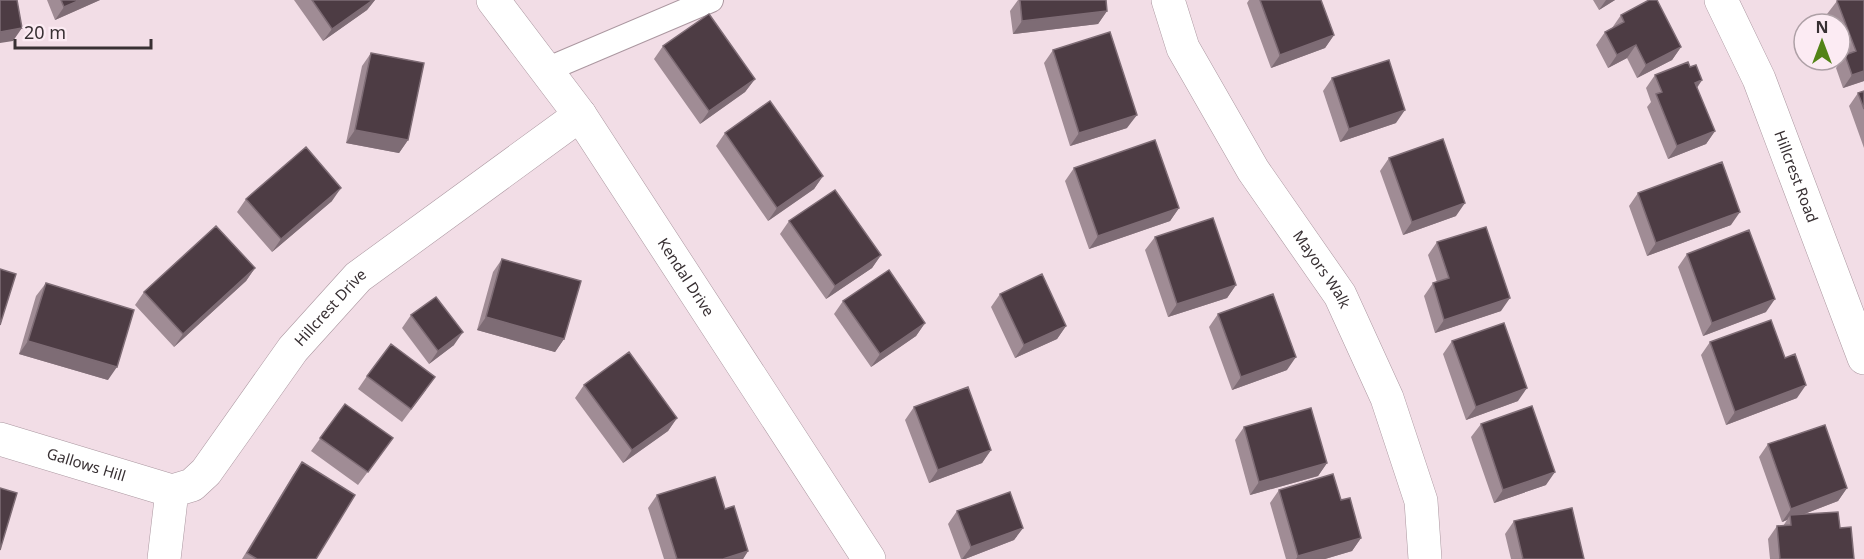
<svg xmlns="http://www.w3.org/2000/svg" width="1864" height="559" viewBox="0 0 1864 559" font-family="'Noto Sans',sans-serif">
<rect width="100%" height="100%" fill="#f2dde6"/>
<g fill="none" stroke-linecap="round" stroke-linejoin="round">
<g stroke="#ab97a0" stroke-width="26">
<path id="service" d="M546,70l165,-70"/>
</g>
<g stroke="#ab97a0" stroke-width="34">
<g id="minor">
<path id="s1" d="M493,0l87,115 289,444"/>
<path id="s2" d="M1168,0l15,48 70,122 87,125 47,103 34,103 4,58"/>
<path id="s3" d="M1721,0l38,79 105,279"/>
<path id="s4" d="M0,439l172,52"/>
<path id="s5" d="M164,559l8,-68 20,-6 14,-13 87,-123 65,-72 222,-162"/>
</g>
</g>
<use href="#service" stroke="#fff" stroke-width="24"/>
<use href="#minor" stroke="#fff" stroke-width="33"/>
</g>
<path fill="#a08c95" d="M47,0h53l-45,20z
M294,0h81l-8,10 -44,31z
M1018,0h88l1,11 -9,13 -85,10 -3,-23z
M1249,0h72l13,35 -9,13 -54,20 -24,-65z
M1593,0h22l-16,10z
M1864,0v81l-21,7 -7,-20 8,-12 -4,-10v-22h-9l-4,-10 10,-13z
M1621,15l60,32 -9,13 -35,18 -10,-20 -19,10 -12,-23 9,-13 7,-4z
M663,46l92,33 -10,13 -45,32 -46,-65z
M1053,50l74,78 -57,18 -26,-83z
M371,53l37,87 -9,13 -53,-10 16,-77z
M1690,67l12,13 -5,8 18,43 -9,13 -38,15 -21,-52 4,-5 -5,-14 9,-13z
M1332,78l64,45 -56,19 -17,-51z
M1864,91v57l-15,-42 9,-13z
M725,133l98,43 -9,13 -46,32 -52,-75z
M1389,158l67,58 -53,19 -23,-64z
M1074,168l105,40 -9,13 -81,28 -24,-68z
M1638,193l93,32 -84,31 -18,-50z
M246,199l86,2 -60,51 -35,-40z
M789,221l92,34 -9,13 -46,31 -46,-65z
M1155,237l81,48 -9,13 -59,19 -23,-67z
M1437,242l64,69 -66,22 -11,-37 9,-13 4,-1 -9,-27z
M1687,254l79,58 -63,24 -25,-69z
M502,259l62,80 -9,13 -78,-22 16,-58z
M255,268l-9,13 -72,66 -39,-42 9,-13z
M46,283l62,97 -89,-26 17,-58z
M1000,294l66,32 -9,13 -42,19 -24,-51z
M843,301l82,22 -9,13 -45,31 -37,-53z
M1218,314l69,56 -55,20 -23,-63z
M411,315l43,30 -25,19 -27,-36z
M1452,341l66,60 -52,19 -23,-66z
M1710,342l87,56 -71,27 -25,-70z
M367,376l59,14 -24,32 -44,-33z
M584,385l93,33 -9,13 -45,32 -48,-65z
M345,404l48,34 -35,47 -47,-34z
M914,407l77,43 -9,13 -53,20 -24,-63z
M1481,424l65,61 -52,18 -23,-66z
M1244,427l83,36 -9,13 -68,19 -15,-55z
M1768,444l79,44 -9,13 -36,14 38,13 14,31h-84l-2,-20 9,-13h6l4,-6 -5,2 -23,-65z
M302,462l14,97h-74l51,-84z
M1279,490l62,10 20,38 -9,13 -27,8h-39l-16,-56z
M657,495l68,14 23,42 -5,8h-79l-16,-51z
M957,511l66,17 -9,12 -49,19h-4l-13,-35z
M1514,521l70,38h-73l-6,-25z"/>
<path fill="#7e6c75" d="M80,0h20l-45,20 9,-13z
M373,0h2l-8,10 -44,31 9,-12z
M1606,0h9l-16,10z
M1107,11l-9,13 -85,10 9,-13z
M22,28l-9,13 -13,2v-11z
M1334,35l-9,13 -54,20 9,-13z
M1636,45l-9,13 -19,10 9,-13z
M1681,47l-9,13 -35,18 9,-13z
M1864,71v10l-21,7 9,-13z
M755,79l-10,13 -45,32 9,-13z
M1702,80l-9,13 2,-10z
M1405,110l-9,13 -56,19 9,-13z
M1137,115l-10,13 -57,18 9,-13z
M355,130l53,10 -9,13 -53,-10z
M1715,131l-9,13 -38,15 9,-13z
M823,176l-9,13 -46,32 9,-13z
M341,188l-9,13 -60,51 9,-13z
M1465,203l-9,13 -53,19 9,-13z
M1179,208l-9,13 -81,28 9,-13z
M1740,212l-9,13 -84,31 9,-13z
M881,255l-9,13 -46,31 9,-13z
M255,268l-9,13 -72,66 9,-13z
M1236,285l-9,13 -59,19 9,-13z
M1510,298l-9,13 -66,22 9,-13z
M1775,299l-9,13 -63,24 9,-13z
M486,317l78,22 -9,13 -78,-22z
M925,323l-9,13 -45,31 9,-13z
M1066,326l-9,13 -42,19 9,-13z
M463,332l-9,13 -25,19 9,-13z
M28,341l89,26 -9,13 -89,-26z
M1296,357l-9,13 -55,20 9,-13z
M1806,385l-9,13 -71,27 9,-13z
M1527,388l-9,13 -52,19 10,-13z
M677,418l-9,13 -45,32 9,-13z
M991,450l-9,13 -53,20 9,-13z
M1327,463l-9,13 -68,19 9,-13z
M1555,472l-9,13 -52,18 9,-13z
M1847,488l-9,13 -47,18 -1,-4 -3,5 -5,2 9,-13z
M1023,528l-9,12 -49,19h-3l9,-12z
M1361,538l-9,13 -27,8h-29l2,-3z
M748,551l-5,8h-20z"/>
<path fill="#4d3c44" stroke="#7e6c75" stroke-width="1.5" d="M0,0h17l5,28 -22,4z
M61,0h19l-16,7z
M312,0h61l-41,29z
M1020,0h86l1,11 -85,10z
M1260,0h61l13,35 -54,20z
M1649,0h8l24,47 -35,18 -10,-20 -19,10 -12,-23 19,-10 -3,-7z
M1838,0h26v71l-12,4 -7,-20 11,-4 -19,-50z
M709,14l46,65 -46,32 -46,-65z
M1110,32l27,83 -58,18 -26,-83z
M371,53l53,10 -16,77 -53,-10z
M1389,60l16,50 -56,19 -17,-51z
M1688,62l2,5 6,-2 6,15 -7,3 20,48 -38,15 -21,-52 6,-2 -7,-17z
M1864,91v18l-6,-16z
M770,101l53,75 -46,32 -52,-75z
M1443,139l22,64 -53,19 -23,-64z
M1155,140l24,68 -81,28 -24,-68z
M306,147l35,41 -60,51 -35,-40z
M1722,162l18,50 -84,31 -18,-50z
M835,190l46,65 -46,31 -46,-65z
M1213,218l23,67 -59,19 -22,-67z
M216,226l39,42 -72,66 -39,-42z
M1486,227l24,71 -66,22 -11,-37 16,-5 -12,-36z
M1749,230l26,69 -63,24 -25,-69z
M502,259l79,22 -17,58 -78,-22z
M0,269l16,5 -16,51z
M889,270l36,53 -45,31 -37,-53z
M1042,274l24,52 -42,19 -24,-51z
M46,283l88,27 -17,57 -89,-26z
M1273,294l23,63 -55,20 -23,-63z
M436,297l27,35 -25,19 -27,-36z
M1771,320l14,38 10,-4 11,31 -71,27 -25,-70z
M1504,323l23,65 -51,19 -24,-66z
M391,344l44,33 -24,32 -44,-33z
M629,352l48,66 -45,32 -48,-65z
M968,387l23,63 -53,20 -24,-63z
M345,404l48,34 -25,34 -48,-34z
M1532,406l23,66 -52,18 -22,-66z
M1311,408l16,55 -68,19 -15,-55z
M1825,425l22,63 -56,21 -23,-65z
M302,462l53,33 -39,64h-59l-10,-6z
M1333,474l8,26 9,-2 11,40 -63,18 -19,-66z
M715,477l10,32 9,-3 14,45 -25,8h-46l-20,-64z
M0,488l17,5 -17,57z
M1010,492l13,36 -52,19 -14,-36z
M1572,508l12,51h-61l-9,-38z
M1838,512l2,16 11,-1 3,32h-74l-3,-33 14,-1 -1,-10z"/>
<g text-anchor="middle" stroke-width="6" stroke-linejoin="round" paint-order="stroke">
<g font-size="15" fill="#383033" stroke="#fcebf3">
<text dy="5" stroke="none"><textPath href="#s3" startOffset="192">Hillcrest Road</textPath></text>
<text dy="5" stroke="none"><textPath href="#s2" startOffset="312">Mayors Walk</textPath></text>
<text dy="5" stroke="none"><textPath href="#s1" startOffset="338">Kendal Drive</textPath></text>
<text dy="5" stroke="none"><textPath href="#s5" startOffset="315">Hillcrest Drive</textPath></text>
<text dy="5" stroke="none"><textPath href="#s4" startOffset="90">Gallows Hill</textPath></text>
</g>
</g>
<g transform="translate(1822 42)"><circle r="28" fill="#fcebf3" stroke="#aea0a6" stroke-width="1.5"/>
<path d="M0-4.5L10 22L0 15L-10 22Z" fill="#528316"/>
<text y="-9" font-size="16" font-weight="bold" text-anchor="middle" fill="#383033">N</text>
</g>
<path d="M15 39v9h136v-9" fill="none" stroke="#383033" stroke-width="3"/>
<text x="24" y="39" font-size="18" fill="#383033" stroke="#fcebf3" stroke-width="4.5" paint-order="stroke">20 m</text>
</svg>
